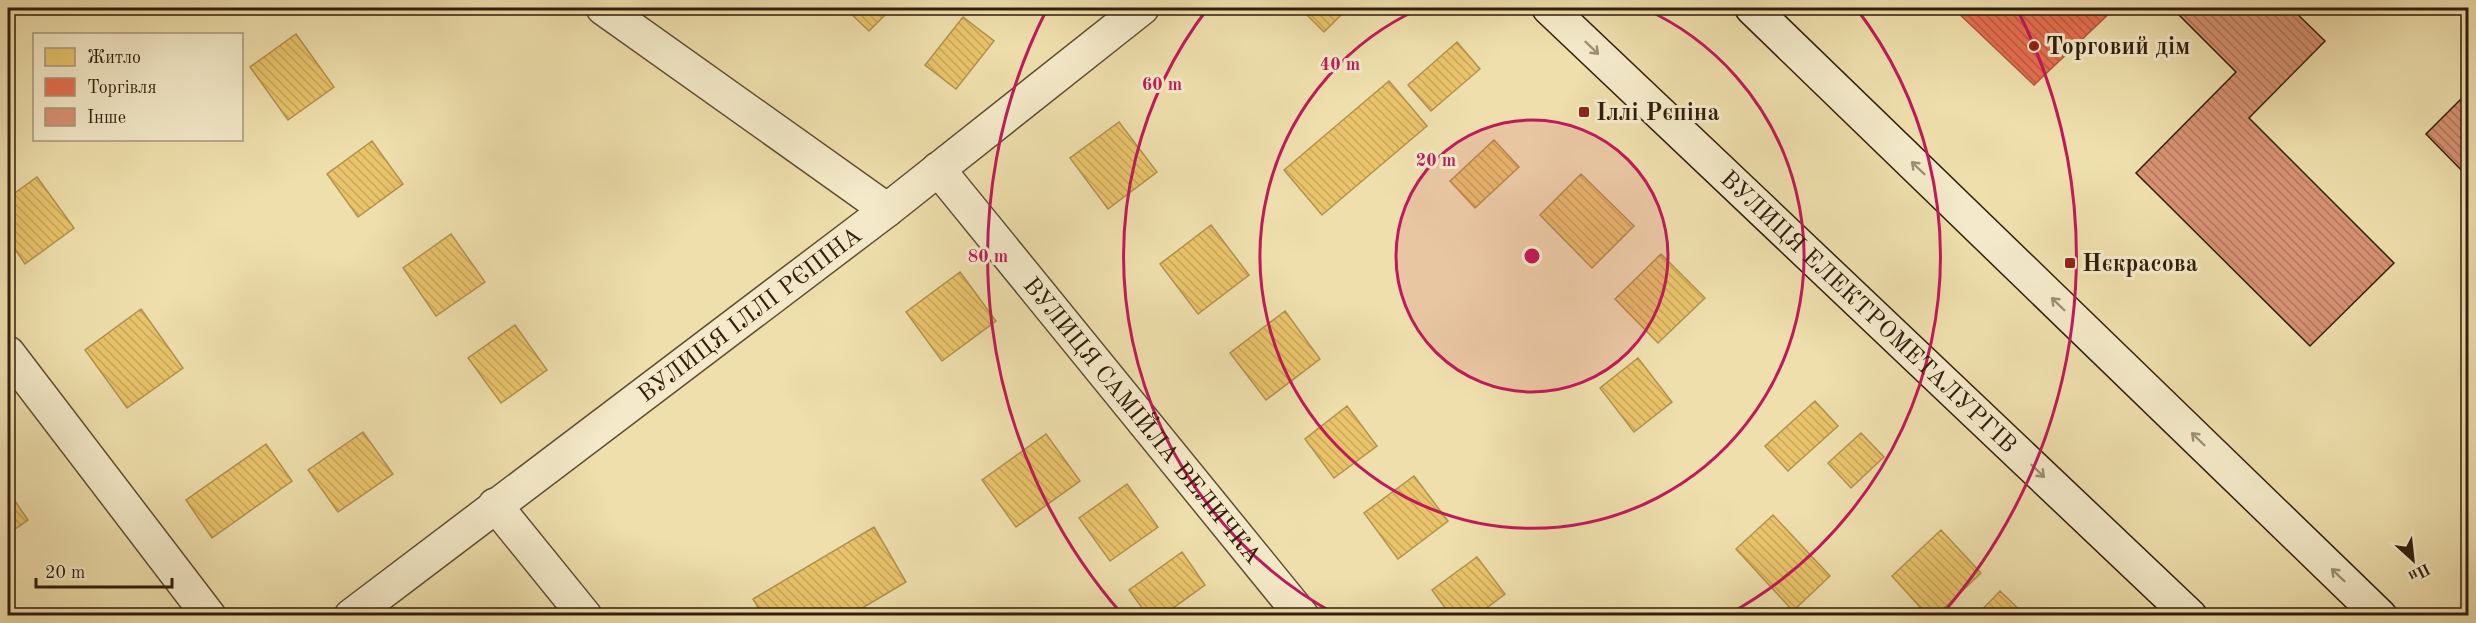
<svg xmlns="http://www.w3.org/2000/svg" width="2476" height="623" viewBox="0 0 2476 623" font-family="'Old Standard TT',serif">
<defs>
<pattern id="homes-back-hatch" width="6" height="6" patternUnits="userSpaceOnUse" patternTransform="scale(1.5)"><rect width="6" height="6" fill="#e9c46a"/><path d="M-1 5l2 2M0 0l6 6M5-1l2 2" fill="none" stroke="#c8a85b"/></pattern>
<pattern id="shops-back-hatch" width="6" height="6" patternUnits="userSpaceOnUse" patternTransform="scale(1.5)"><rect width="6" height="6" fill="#e76f51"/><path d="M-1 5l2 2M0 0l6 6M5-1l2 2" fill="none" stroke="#bc5b41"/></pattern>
<pattern id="building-back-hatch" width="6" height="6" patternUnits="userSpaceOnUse" patternTransform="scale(1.5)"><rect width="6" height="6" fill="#d89273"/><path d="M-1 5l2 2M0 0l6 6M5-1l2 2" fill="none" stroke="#b0775d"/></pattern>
</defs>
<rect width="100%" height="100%" fill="#eedfac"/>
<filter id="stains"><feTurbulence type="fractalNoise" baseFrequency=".00333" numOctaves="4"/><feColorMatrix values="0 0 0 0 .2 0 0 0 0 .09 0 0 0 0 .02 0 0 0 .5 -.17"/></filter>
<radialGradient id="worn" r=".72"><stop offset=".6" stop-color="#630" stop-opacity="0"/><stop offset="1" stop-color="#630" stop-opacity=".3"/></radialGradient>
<path fill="url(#homes-back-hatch)" stroke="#b2924d" stroke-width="1.5" d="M845,8h47l-23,23z
M1300,8h48l-24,24z
M963,17l31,24 -38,48 -31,-24z
M296,34l38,53 -46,33 -38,-53z
M1457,42l23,27 -49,42 -23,-26z
M1389,81l38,45 -105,89 -38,-45z
M1119,122l38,50 -49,37 -38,-51z
M1494,140l25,27 -44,41 -25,-27z
M372,141l31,43 -45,33 -31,-43z
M1581,174l53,52 -42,42 -52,-53z
M37,177l37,51 -49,36 -17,-25v-41z
M1211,225l38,50 -51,39 -38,-50z
M451,234l34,48 -49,34 -33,-48z
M1661,254l44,44 -47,45 -43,-44z
M960,272l36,49 -54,40 -36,-49z
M141,309l42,59 -56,40 -42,-58z
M1285,311l35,48 -54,41 -36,-47z
M515,325l32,45 -46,33 -33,-45z
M1638,358l34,44 -38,30 -34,-44z
M1815,401l23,25 -50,45 -23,-25z
M1347,406l30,40 -43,32 -29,-39z
M363,432l30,42 -55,38 -30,-42z
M1861,433l23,24 -33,31 -23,-25z
M1046,434l34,47 -64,46 -34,-47z
M266,444l26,37 -80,57 -26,-38z
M1414,476l34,45 -50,38 -34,-46z
M1127,484l31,43 -48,34 -31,-43z
M8,491l20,29 -20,14z
M1773,515l57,61 -37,35 -57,-62z
M874,527l32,55 -57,34h-86l-10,-17z
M1941,530l40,43 -45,43h-8l-36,-40z
M1182,552l23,33 -43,31h-14l-19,-26z
M1477,557l28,37 -29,22h-25l-19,-26z
M2000,591l26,25h-50z"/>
<path fill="url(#shops-back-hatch)" stroke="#b0573c" stroke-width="1.5" d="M1953,8h162l-81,77z"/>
<path fill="url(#building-back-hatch)" stroke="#311e0a" stroke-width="1.5" d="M2172,8h119l34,33 -76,77 145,145 -84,83 -174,-173 100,-101z
M2468,92v85l-42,-43z"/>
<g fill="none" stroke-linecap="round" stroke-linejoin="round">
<g stroke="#604e32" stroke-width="36">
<g id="minor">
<path d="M603,8l284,202"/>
<path id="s1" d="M938,169l364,447"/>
<path d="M8,353l201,263"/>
<path d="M495,505l90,111"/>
</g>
</g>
<g stroke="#604e32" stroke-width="36">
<g id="tertiary">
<path id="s2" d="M351,616l536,-406 255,-202"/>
</g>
</g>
<g stroke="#311e0a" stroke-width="36">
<g id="secondary">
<path id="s3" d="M1549,8l641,608"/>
<path d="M1752,8l628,608"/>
</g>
</g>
<use href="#minor" stroke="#f4eac9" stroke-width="33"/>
<use href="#tertiary" stroke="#f4eac9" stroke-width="33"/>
<use href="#secondary" stroke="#f4eac9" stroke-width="33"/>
</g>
<defs><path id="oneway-shaft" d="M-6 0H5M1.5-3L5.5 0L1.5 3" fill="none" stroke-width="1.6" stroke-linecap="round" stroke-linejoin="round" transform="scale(1.5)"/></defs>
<g stroke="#9c8e73">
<use href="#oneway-shaft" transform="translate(1592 48) rotate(44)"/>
<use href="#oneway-shaft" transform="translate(1918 168) rotate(-136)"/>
<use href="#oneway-shaft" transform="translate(2058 304) rotate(-136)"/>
<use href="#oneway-shaft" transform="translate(2198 439) rotate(-136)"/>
<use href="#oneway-shaft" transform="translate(2038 471) rotate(44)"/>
<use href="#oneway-shaft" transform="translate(2338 575) rotate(-136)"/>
</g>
<circle cx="1532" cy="256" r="136" fill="#c2185b" fill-opacity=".12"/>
<g fill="none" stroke="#c2185b" stroke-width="3">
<circle cx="1532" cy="256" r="136"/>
<path d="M1643 8A272 272 0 1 1 1421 8"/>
<path d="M1337 615A408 408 0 0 1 1208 8M1856 8A408 408 0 0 1 1727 615"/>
<path d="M1121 613A544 544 0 0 1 1047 9M2017 9A544 544 0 0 1 1943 613"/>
</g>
<g fill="#8f2418" stroke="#f4eac9" stroke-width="2">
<circle cx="2034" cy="46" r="6"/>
<rect x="1578" y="106" width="12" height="12" rx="3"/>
<rect x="2064" y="257" width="12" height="12" rx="3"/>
</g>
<g text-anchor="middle" stroke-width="6" stroke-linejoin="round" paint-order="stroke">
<g font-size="24" font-weight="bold" fill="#311e0a" stroke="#f4eac9" text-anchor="start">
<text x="2046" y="54">Торговий дім</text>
<text x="1596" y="120">Іллі Рєпіна</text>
<text x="2082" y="271">Нєкрасова</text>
</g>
<g font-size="24" fill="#311e0a" stroke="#f4eac9">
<text dy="8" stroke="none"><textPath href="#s3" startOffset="441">ВУЛИЦЯ ЕЛЕКТРОМЕТАЛУРГІВ</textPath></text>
<text dy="8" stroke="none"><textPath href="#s2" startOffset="500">ВУЛИЦЯ ІЛЛІ РЄПІНА</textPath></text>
<text dy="8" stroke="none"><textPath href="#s1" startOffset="324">ВУЛИЦЯ САМІЙЛА ВЕЛИЧКА</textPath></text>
</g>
</g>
<circle cx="1532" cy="256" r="9" fill="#c2185b" stroke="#f4eac9" stroke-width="3"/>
<g font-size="18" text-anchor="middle" font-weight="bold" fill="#c2185b" stroke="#f4eac9" stroke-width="6" stroke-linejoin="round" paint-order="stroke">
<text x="1340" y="70">40 m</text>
<text x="1162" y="90">60 m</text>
<text x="1436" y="166">20 m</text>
<text x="988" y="262">80 m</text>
</g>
<rect width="2476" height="623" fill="none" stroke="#eedfac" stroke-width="30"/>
<rect x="9" y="9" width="2458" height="605" fill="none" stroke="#311e0a" stroke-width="3"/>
<rect x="15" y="15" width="2446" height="593" fill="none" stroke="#311e0a" stroke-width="1.5"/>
<rect x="33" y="33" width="210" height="108" fill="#f4eac9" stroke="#a6987d" stroke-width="1.5"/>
<rect x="45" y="48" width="30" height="18" fill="#e9c46a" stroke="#a6987d" stroke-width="1.5"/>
<text x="87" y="63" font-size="18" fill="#311e0a">Житло</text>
<rect x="45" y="78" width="30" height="18" fill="#e76f51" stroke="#a6987d" stroke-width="1.5"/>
<text x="87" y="93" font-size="18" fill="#311e0a">Торгівля</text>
<rect x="45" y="108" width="30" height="18" fill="#d89273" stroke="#a6987d" stroke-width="1.5"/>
<text x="87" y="123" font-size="18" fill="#311e0a">Інше</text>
<g transform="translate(2413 560) rotate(153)" stroke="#f4eac9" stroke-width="4.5" paint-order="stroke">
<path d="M0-4.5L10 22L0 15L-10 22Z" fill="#311e0a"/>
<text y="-9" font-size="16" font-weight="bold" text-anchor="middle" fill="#311e0a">Пн</text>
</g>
<path d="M36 578v9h136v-9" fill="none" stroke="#311e0a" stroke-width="3"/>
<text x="45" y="578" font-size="18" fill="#311e0a" stroke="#f4eac9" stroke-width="4.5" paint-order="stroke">20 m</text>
<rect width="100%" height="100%" filter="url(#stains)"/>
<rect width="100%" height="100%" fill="url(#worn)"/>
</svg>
